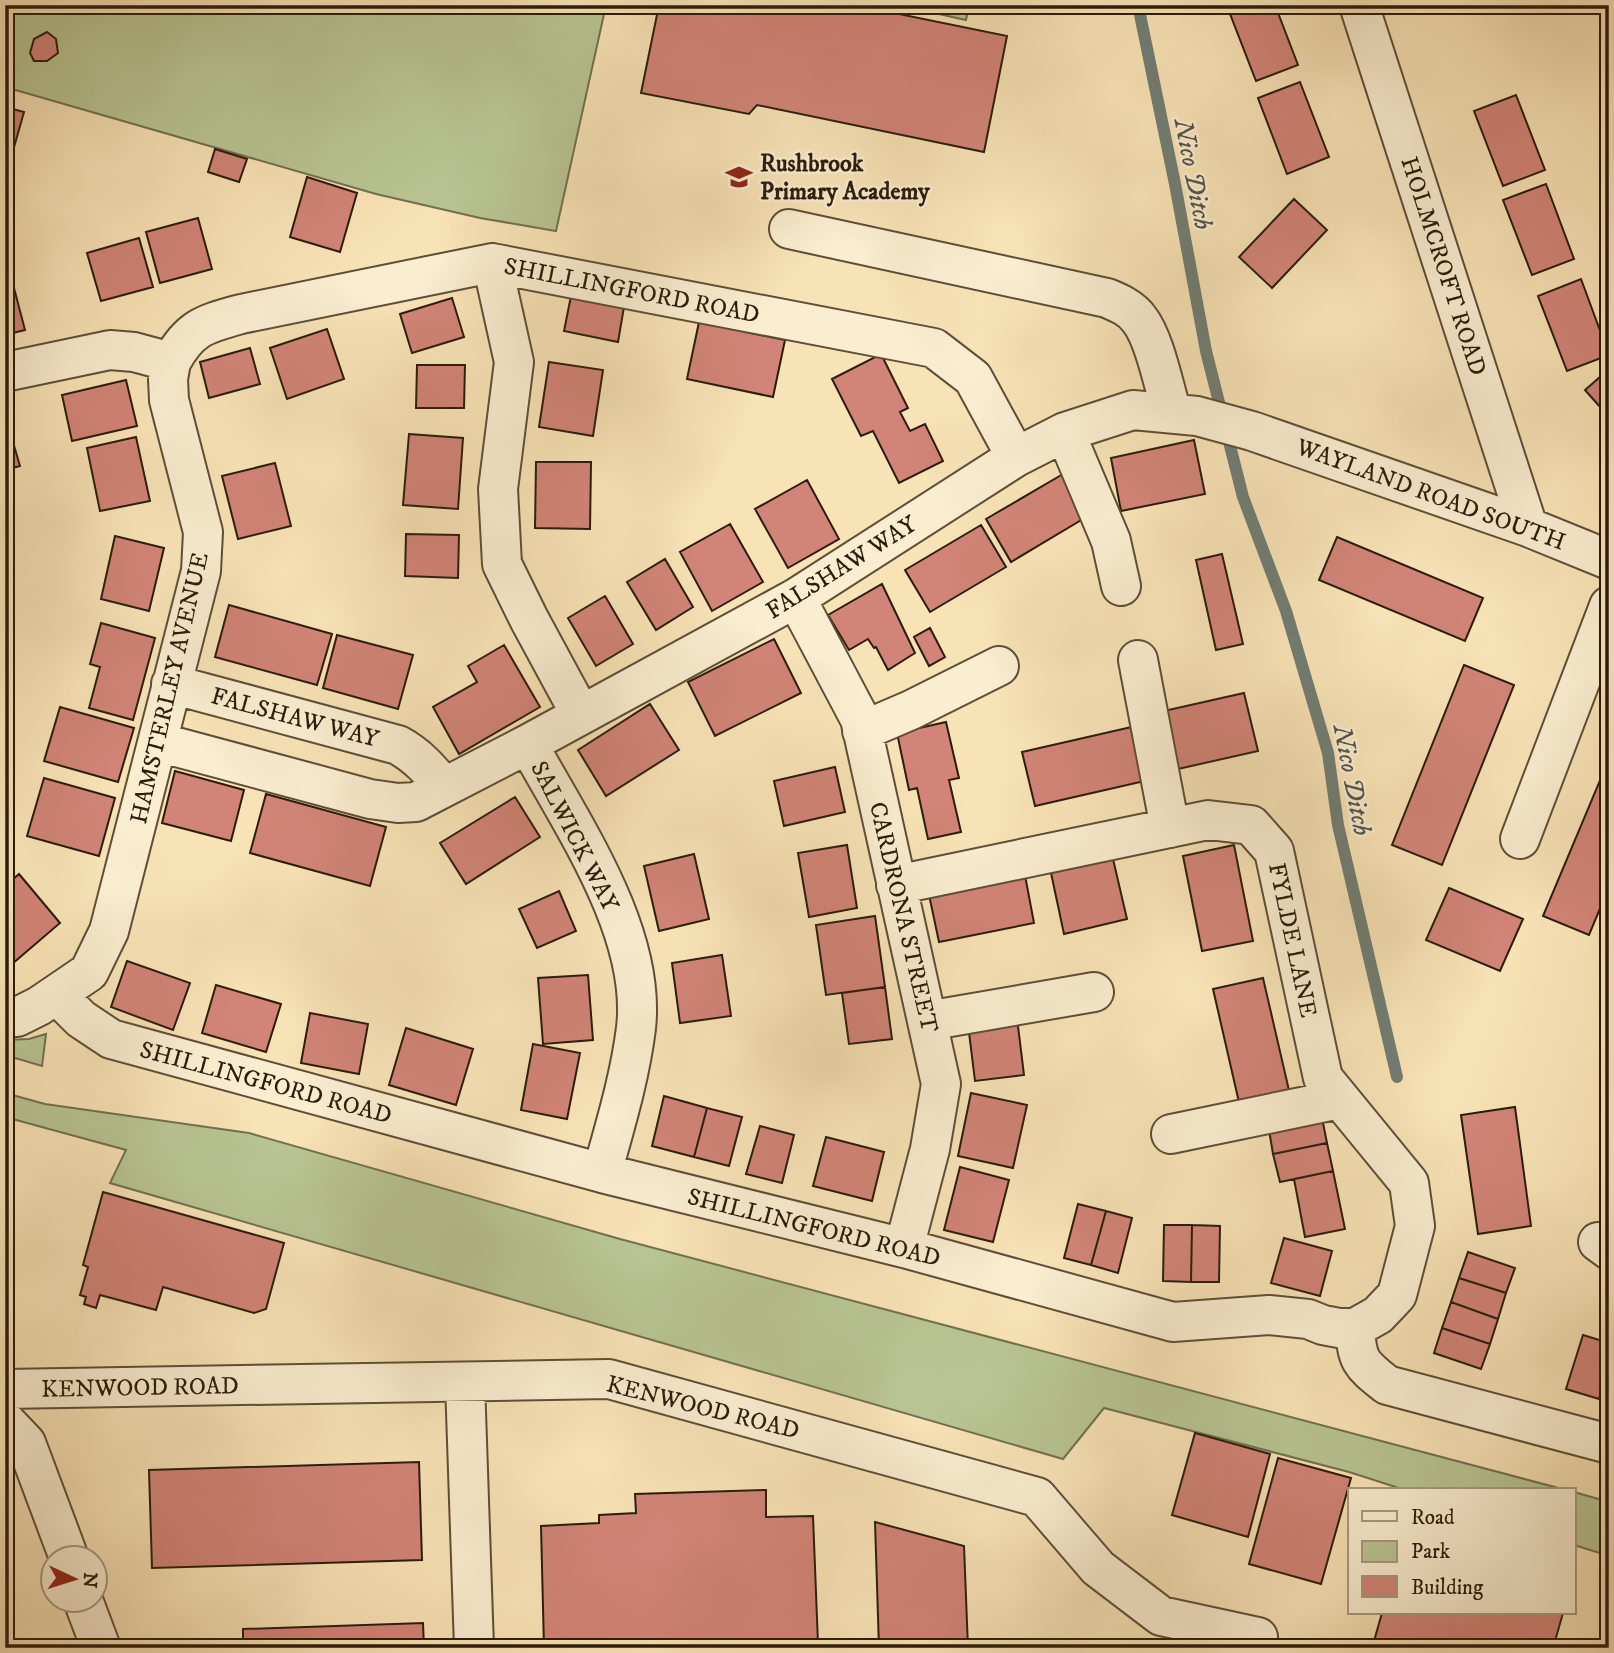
<svg xmlns="http://www.w3.org/2000/svg" width="1614" height="1653" viewBox="0 0 1614 1653" font-family="'IM FELL DW Pica',serif">
<rect width="100%" height="100%" fill="#f8e3b6"/>
<filter id="stains"><feTurbulence type="fractalNoise" baseFrequency=".00286" numOctaves="4"/><feColorMatrix values="0 0 0 0 .2 0 0 0 0 .09 0 0 0 0 .02 0 0 0 .5 -.17"/></filter>
<radialGradient id="worn" r=".72"><stop offset=".6" stop-color="#630" stop-opacity="0"/><stop offset="1" stop-color="#630" stop-opacity=".3"/></radialGradient>
<path fill="#b8c592" stroke="#727050" stroke-width="2" d="M5,5h601l-50,226 -76,-13 -104,-24 -371,-107z
M898,5h71l-3,15z
M46,1034l-4,32 -37,-11v-15l24,-1z
M5,1093l40,11 204,29 371,106 946,251h-161l-56,-18 -245,-64 -41,51 -953,-276 16,-33 -121,-33z
M1574,1492l35,10v54l-35,-11z"/>
<g fill="none" stroke-linecap="round" stroke-linejoin="round">
<path stroke="#717d73" stroke-width="12" d="M1138,5l37,179 31,167 37,146 43,114 42,142 10,72 59,252"/>
</g>
<path fill="#d18477" stroke="#2b1c0d" stroke-width="2" d="M659,5h196l152,31 -23,116 -227,-47 -8,9 -108,-21z
M1230,5h45l23,60 -42,16 -29,-75z
M47,32l9,7 2,14 -11,8h-13l-4,-8 4,-14z
M1300,82l29,75 -42,17 -29,-76z
M1516,95l29,75 -42,16 -29,-75z
M5,107l19,5 -17,60 -2,-1z
M215,149l32,10 -8,23 -31,-10z
M307,177l50,16 -17,59 -50,-15z
M1546,184l28,75 -42,16 -29,-75z
M5,199h4l-2,61h-2z
M1294,199l33,31 -55,58 -33,-31z
M198,218l14,51 -52,14 -14,-51z
M139,238l14,49 -52,14 -14,-48z
M1581,279l28,76 -42,16 -29,-75z
M14,288l11,42 -20,5v-44z
M572,291l53,10 -7,41 -54,-11z
M452,298l12,39 -52,16 -12,-39z
M699,322l86,18 -12,57 -86,-18z
M327,329l17,50 -57,20 -17,-51z
M250,348l10,36 -51,14 -9,-36z
M881,354l27,54 -8,4 10,19 15,-7 18,37 -44,22 -26,-52 -12,5 -29,-57z
M549,362l54,8 -10,66 -54,-9z
M417,365h48l-1,43h-48z
M1609,369v48l-24,-27z
M126,380l11,46 -65,15 -10,-46z
M5,415l15,51 -15,4z
M409,434l54,4 -5,71 -55,-4z
M136,437l14,64 -50,10 -13,-63z
M1194,440l11,54 -84,17 -10,-53z
M536,462h55l-1,67 -55,-1z
M275,463l16,63 -53,13 -16,-63z
M1063,474l25,42 -77,46 -25,-43z
M807,480l32,59 -51,29 -33,-59z
M730,524l33,58 -51,29 -32,-59z
M981,525l25,42 -76,45 -25,-42z
M406,534l53,1 -1,43 -53,-2z
M115,536l49,12 -15,63 -48,-12z
M1337,537l146,61 -18,43 -146,-61z
M1222,554l21,90 -27,6 -20,-90z
M665,559l28,48 -37,23 -29,-48z
M882,584l33,69 -27,17 -12,-23 -2,1 -6,-9 -19,11 -21,-35z
M605,596l28,48 -37,22 -28,-48z
M229,605l103,29 -15,51 -102,-28z
M101,623l54,15 -22,82 -44,-12 11,-41 -10,-3z
M930,628l15,29 -16,9 -15,-29z
M337,635l76,20 -15,54 -75,-21z
M774,639l27,54 -86,43 -27,-54z
M504,645l36,62 -81,47 -26,-47 44,-25 -9,-16z
M1464,665l50,20 -72,180 -50,-20z
M1244,693l14,58 -89,20 -14,-58z
M650,704l29,46 -73,46 -28,-46z
M60,707l74,21 -16,54 -74,-21z
M946,722l13,56 -10,2 12,52 -33,7 -11,-51 -8,2 -12,-57z
M1136,726l13,54 -114,26 -13,-54z
M1609,759v128l-20,48 -46,-19z
M835,767l10,45 -61,14 -10,-45z
M175,771l69,19 -13,51 -69,-18z
M44,778l71,20 -16,58 -72,-20z
M266,794l120,33 -16,59 -120,-33z
M515,797l25,40 -74,47 -26,-41z
M847,845l10,63 -48,9 -11,-64z
M1234,845l19,96 -51,10 -19,-95z
M694,854l15,65 -50,12 -15,-65z
M1113,859l14,60 -63,15 -13,-61z
M1024,870l10,53 -95,19 -11,-52z
M19,874l41,49 -55,47v-84z
M1449,888l74,31 -23,52 -74,-31z
M559,891l17,40 -39,17 -18,-39z
M875,916l10,71 -59,8 -10,-70z
M722,955l9,61 -51,7 -8,-60z
M127,961l63,22 -17,47 -62,-23z
M588,975l5,65 -50,4 -5,-66z
M1263,978l28,121 -50,12 -28,-122z
M216,985l65,19 -15,48 -64,-19z
M885,987l7,52 -43,5 -7,-51z
M310,1013l58,11 -9,50 -58,-11z
M1017,1018l7,57 -49,6 -7,-57z
M406,1028l67,21 -17,56 -67,-20z
M533,1044l47,9 -13,66 -46,-9z
M971,1093l56,12 -14,63 -55,-12z
M664,1096l43,12 -13,49 -42,-11z
M1515,1107l16,119 -53,8 -17,-119z
M707,1108l35,9 -13,49 -35,-9z
M1322,1118l5,25 -54,11 -4,-24z
M760,1126l34,9 -12,48 -36,-9z
M826,1137l58,15 -12,49 -59,-15z
M1327,1143l6,28 -53,11 -7,-28z
M960,1167l49,13 -16,62 -49,-12z
M1333,1171l12,58 -40,8 -11,-58z
M103,1192l181,51 -18,66 -12,4 -91,-26 -7,23 -56,-15 -4,13 -12,-4 2,-7 -6,-2 8,-28 -5,-2z
M1078,1204l28,7 -15,54 -27,-7z
M1106,1211l26,7 -14,55 -27,-8z
M1164,1225h28l-1,57 -28,-1z
M1192,1225l28,1 -1,56h-28z
M1284,1238l48,13 -12,45 -49,-13z
M1468,1252l47,16 -9,25 -47,-15z
M1459,1278l47,15 -8,26 -47,-17z
M1451,1302l47,17 -8,25 -48,-16z
M1442,1328l48,16 -9,25 -47,-16z
M1583,1335l26,8v24l-10,32 -33,-10z
M1609,1367v35l-10,-3z
M1195,1433l75,21 -22,83 -76,-22z
M1278,1458l73,20 -30,106 -72,-20z
M419,1462l3,98 -270,8 -3,-98z
M766,1490v27l47,-1 5,128 -119,4h-155l-3,-122 58,-3v-8l37,-2 -1,-19z
M875,1522l89,24 4,102h-89z
M1382,1613h181l-8,28 25,7h-208z
M423,1623l1,25h-181v-19z"/>
<g fill="none" stroke-linecap="round" stroke-linejoin="round">
<g stroke="#5e4e37" stroke-width="42">
<path id="minor" d="M1359,5l169,522
M789,229l318,69c12,5 24,10 32,21 16,20 25,69 33,94
M492,263l22,99 -16,127 4,75 27,55 52,96
M5,372l105,-22 24,2 37,10c19,-35 34,-38 70,-48l251,-51 442,85 39,30 43,79
M1065,432l46,109 10,45
M796,598l64,121 81,365 -11,65 -26,99
M1138,660l32,168
M171,684l227,61c20,11 32,25 46,42
M862,731l49,-21 88,-44
M158,742l212,57 28,4 18,-1 112,-58 268,-146 220,-141 49,-25 68,-22 64,6 55,15 276,96 81,33
M528,744c44,81 119,188 108,284 -6,49 -21,98 -34,145
M1520,839l89,-233
M57,995l24,24 30,20 491,134 302,75 269,74 96,-7 39,4 15,6 16,3h16l23,-13 19,-20 18,-69 -6,-43 -86,-105 -49,-227 -23,-26 -43,-5 -312,65
M5,1017h12l22,-11 50,-34 20,-41 92,-360 2,-39 -34,-132 -1,-21 3,-17
M927,1021l167,-29
M1171,1134l169,-35
M1598,1242l11,8
M1355,1328c2,34 6,36 32,57l222,59
M465,1382l9,266
M5,1389l604,-10 428,118 61,71 63,48 97,21
M5,1421l21,22 43,115
M83,1600l18,48"/>
</g>
<use href="#minor" stroke="#faedd0" stroke-width="38"/>
</g>
<defs>
<g id="school-bare" transform="scale(2.1)"><path d="M0-5L7-2L0 1L-7-2ZM-4 1L0 2.5L4 1V4Q0 6-4 4Z" fill="#8f2418" stroke="#faedd0" stroke-width="2.5" paint-order="stroke"/></g>
</defs>
<g fill-rule="evenodd">
<use href="#school-bare" x="739" y="177"/>
</g>
<g text-anchor="middle" stroke-width="5" stroke-linejoin="round" paint-order="stroke">
<g font-size="24" font-weight="bold" fill="#2b1c0d" stroke="#faedd0" text-anchor="start">
<text x="760" y="171">Rushbrook<tspan x="760" dy="28">Primary Academy</tspan></text>
</g>
<g font-size="24" fill="#2b1c0d" stroke="#faedd0">
<text transform="translate(1444 266) rotate(72)" y="8">HOLMCROFT ROAD</text>
<text transform="translate(632 290) rotate(11)" y="8">SHILLINGFORD ROAD</text>
<text transform="translate(1431 494) rotate(20)" y="8">WAYLAND ROAD SOUTH</text>
<text transform="translate(841 567) rotate(-32)" y="8">FALSHAW WAY</text>
<text transform="translate(169 688) rotate(-77)" y="8">HAMSTERLEY AVENUE</text>
<text transform="translate(295 717) rotate(15)" y="8">FALSHAW WAY</text>
<text transform="translate(575 836) rotate(63)" y="8">SALWICK WAY</text>
<text transform="translate(904 917) rotate(77)" y="8">CARDRONA STREET</text>
<text transform="translate(1293 940) rotate(78)" y="8">FYLDE LANE</text>
<text transform="translate(266 1082) rotate(15)" y="8">SHILLINGFORD ROAD</text>
<text transform="translate(814 1227) rotate(14)" y="8">SHILLINGFORD ROAD</text>
<text transform="translate(140 1387) rotate(-1)" y="8">KENWOOD ROAD</text>
<text transform="translate(703 1407) rotate(14)" y="8">KENWOOD ROAD</text>
</g>
<g font-size="26" font-style="italic" fill="#545448" stroke="#faedd0">
<text transform="translate(1194 174) rotate(79)" y="9">Nico Ditch</text>
<text transform="translate(1353 780) rotate(79)" y="9">Nico Ditch</text>
</g>
</g>
<rect width="1614" height="1653" fill="none" stroke="#f8e3b6" stroke-width="28"/>
<rect x="7" y="7" width="1600" height="1639" fill="none" stroke="#2b1c0d" stroke-width="3.5"/>
<rect x="14" y="14" width="1586" height="1625" fill="none" stroke="#2b1c0d" stroke-width="2"/>
<rect x="1348" y="1488" width="228" height="126" fill="#faedd0" stroke="#a79982" stroke-width="2"/>
<rect x="1362" y="1511" width="35" height="10" fill="#faedd0" stroke="#a79982" stroke-width="2"/>
<text x="1411" y="1524" font-size="21" fill="#2b1c0d">Road</text>
<rect x="1362" y="1541" width="35" height="21" fill="#b8c592" stroke="#a79982" stroke-width="2"/>
<text x="1411" y="1558" font-size="21" fill="#2b1c0d">Park</text>
<rect x="1362" y="1576" width="35" height="21" fill="#d18477" stroke="#a79982" stroke-width="2"/>
<text x="1411" y="1594" font-size="21" fill="#2b1c0d">Building</text>
<g transform="translate(74 1579) rotate(94)"><circle r="33" fill="#faedd0" stroke="#a79982" stroke-width="2"/>
<path d="M0-5L12 26L0 18L-12 26Z" fill="#8f2418"/>
<text y="-10" font-size="19" font-weight="bold" text-anchor="middle" fill="#2b1c0d">N</text>
</g>
<rect width="100%" height="100%" filter="url(#stains)"/>
<rect width="100%" height="100%" fill="url(#worn)"/>
</svg>
